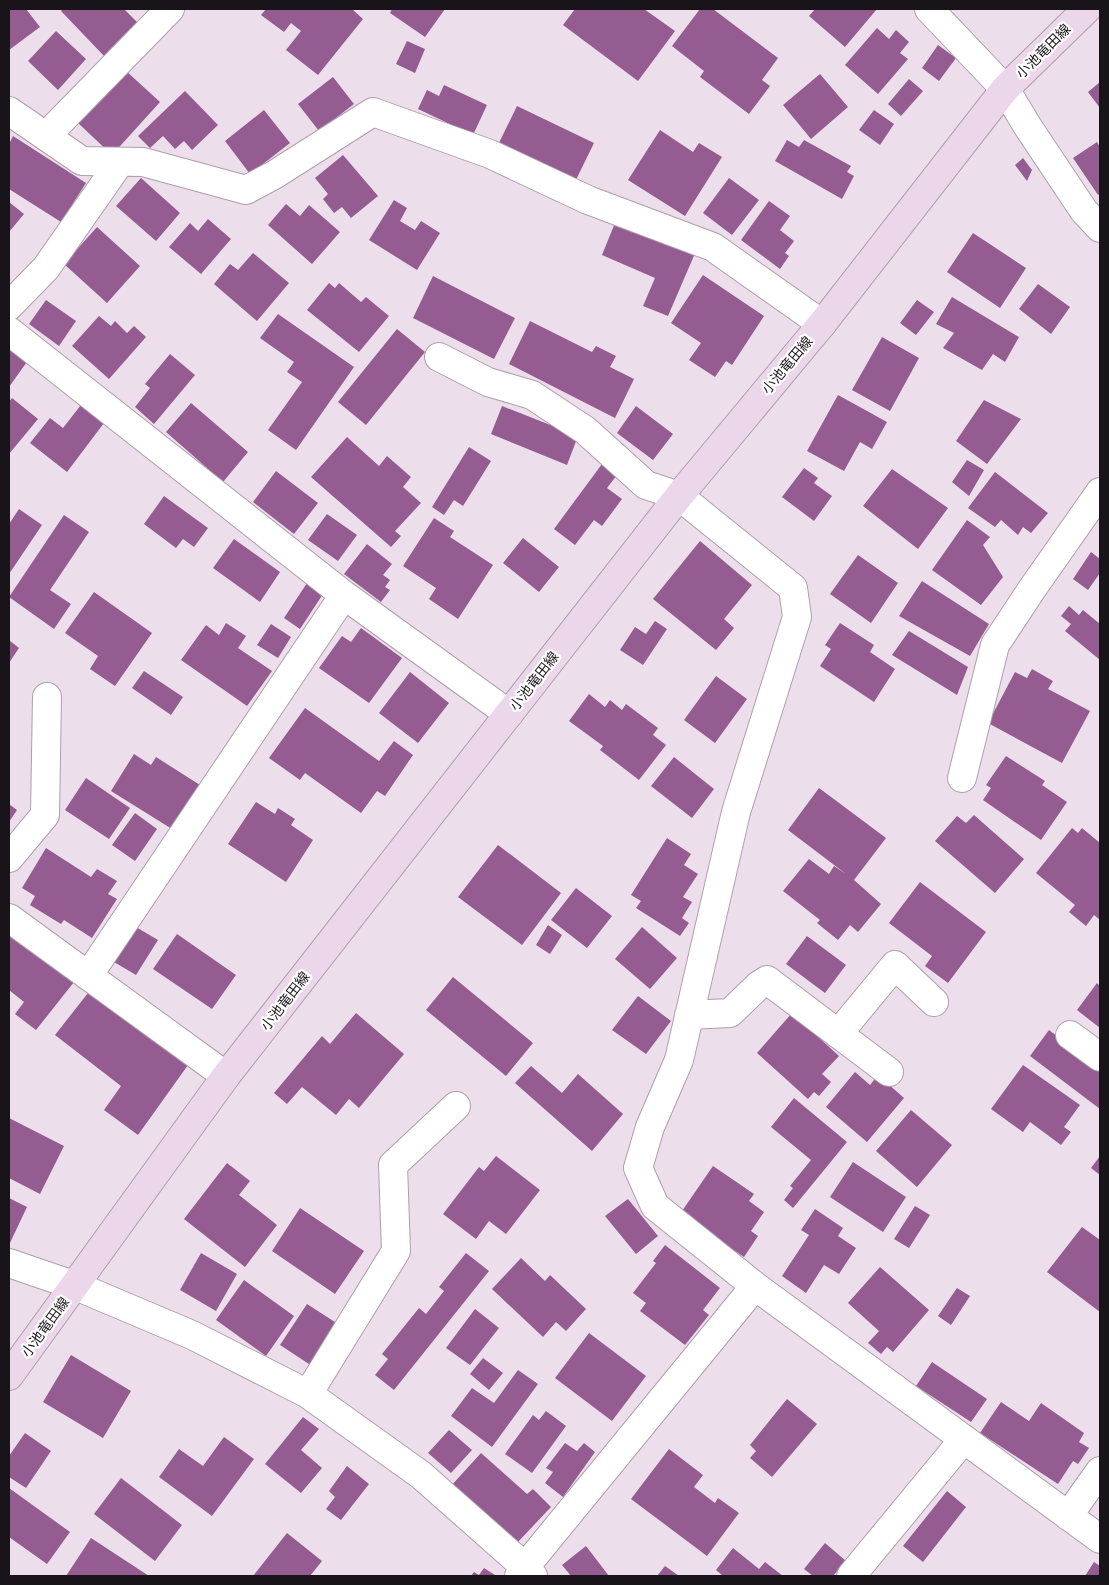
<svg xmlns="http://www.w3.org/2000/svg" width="1109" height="1585" viewBox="0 0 1109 1585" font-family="Signika,'Noto Sans JP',sans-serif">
<rect width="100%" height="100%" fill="#eddeeb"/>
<path fill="#945c91" d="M9,9h17l14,18 -31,23z
M63,9h61l14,14 -33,34 -44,-46z
M266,9h86l11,10 -45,56 -32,-25 15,-19 -10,-8 -7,9 -23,-17z
M392,9h53l-20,28 -35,-24z
M575,9h69l31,22 -37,50 -75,-56z
M700,9h13l65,49 -16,22 8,6 -21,28 -49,-37 4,-6 -32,-25z
M815,9h62l-32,38 -36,-31z
M877,28l12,11 7,-9 13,12 -9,11 8,6 -30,35 -33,-29z
M56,31l30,28 -28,31 -30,-29z
M407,41l18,8 -10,24 -19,-9z
M938,45l18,13 -17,23 -17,-13z
M125,70l35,32 -48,53 -35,-33z
M820,74l28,33 -37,32 -28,-34z
M333,77l21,27 -35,27 -21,-27z
M909,79l14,12 -22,25 -13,-12z
M1100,82v26l-12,-16z
M444,85l43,20 -14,30 -55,-26 9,-19 12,6z
M185,91l33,34 -26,25 -8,-9 -9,8 -12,-13 -13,12 -12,-12z
M517,106l77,37 -22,45 -77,-37z
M264,110l26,33 -40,31 -25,-33z
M874,110l20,14 -14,21 -21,-15z
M660,130l33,22 6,-9 23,14 -37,59 -57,-36z
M13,136l73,47 -25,39 -52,-33v-45z
M787,140l12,7 5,-7 47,26 -4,6 7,4 -12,23 -67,-38z
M1097,142l3,5v46l-2,2 -25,-37z
M343,155l35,41 -27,22 -9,-11 -8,6 -11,-14 5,-5 -13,-16z
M1023,158l9,12 -5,11 -12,-16z
M141,178l39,35 -24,28 -40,-35z
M729,178l30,22 -27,35 -29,-22z
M394,200l13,8 -7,13 15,9 6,-9 19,12 -23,37 -48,-30z
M769,201l21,15 -10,14 14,11 -9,12 4,3 -9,13 -39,-29z
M9,202l15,12 -15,18z
M286,204l14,12 9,-11 31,27 -28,32 -44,-39z
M617,218l79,33 -28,65 -25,-10 12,-28 -53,-23z
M208,219l23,20 -30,35 -32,-27 21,-24 8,8z
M97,227l43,39 -33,37 -43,-39z
M973,233l53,35 -26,40 -53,-36z
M253,253l36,30 -32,38 -43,-37 16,-20 8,6z
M703,275l61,41 -32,49 -6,-4 -11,16 -26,-17 12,-17 -30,-20z
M433,276l82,42 -21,41 -81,-41z
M329,283l6,5 4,-5 22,19 5,-5 23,19 -30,36 -52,-42z
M1038,284l32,23 -19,27 -32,-25z
M952,297l67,40 -14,25 -12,-8 -11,16 -39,-22 11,-15 -18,-9z
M46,300l30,21 -17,25 -30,-22z
M917,300l17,12 -18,23 -16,-12z
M278,314l76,53 -58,83 -28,-20 34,-48 -15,-10 7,-10 -34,-24z
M99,316l12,10 4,-5 12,12 7,-7 12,11 -37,42 -37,-33z
M530,321l62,31 4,-6 20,10 -6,11 24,12 -19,39 -106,-54z
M397,329l28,23 -59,73 -28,-23z
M882,337l37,21 -29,53 -38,-21z
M9,344l20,15 -20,28z
M170,354l25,21 -41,49 -19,-17 15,-19 -5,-4z
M838,395l49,27 -15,27 -12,-7 -16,29 -37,-20z
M12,398l26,21 -29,35v-52z
M984,400l37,19 -34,45 -31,-23z
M84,401l23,18 -40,53 -37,-29 20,-25 13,10z
M191,403l57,49 -25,30 -57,-50z
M502,406l76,30 -11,29 -76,-31z
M636,406l37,28 -20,26 -36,-27z
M347,437l32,29 8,-10 24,21 -8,10 18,16 -26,28 6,5 -10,11 -80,-70z
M469,447l22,14 -28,45 -9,-6 -10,15 -12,-8z
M967,460l17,10 -15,26 -17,-14z
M602,464l15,11 -10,13 15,11 -20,27 -8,-6 -19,25 -21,-16z
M804,468l14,10 -4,5 18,13 -18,25 -32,-24z
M892,469l56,39 -30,41 -55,-43z
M276,471l42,32 -24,31 -41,-32z
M995,472l53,41 -17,20 -8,-6 -5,8 -17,-15 -6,7 -27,-19z
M164,496l44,32 -14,19 -11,-8 -7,9 -32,-24z
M19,509l23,16 -33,49v-50z
M327,514l30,21 -19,26 -30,-21z
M64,515l25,17 -39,58 21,14 -17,25 -45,-32z
M434,518l20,13 -4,6 43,28 -35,54 -29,-20 7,-11 -33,-22z
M967,520l23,17 -7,8 20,32 -22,28 -49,-35z
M523,538l36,29 -20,25 -36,-29z
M234,539l46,33 -20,30 -47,-34z
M700,541l52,44 -28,34 10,9 -18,22 -63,-51z
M367,544l25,20 -9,11 7,5 -5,7 5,3 -9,12 -37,-28z
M1091,552l9,7v14l-12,17 -15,-11z
M858,555l40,28 -27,40 -41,-29z
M922,581l67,43 -19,32 -71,-40z
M307,583l16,11 -23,35 -16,-11z
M94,592l58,41 -37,53 -25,-17 8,-13 -33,-23z
M1069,606l10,9 4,-5 17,14v36l-35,-29 6,-7 -10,-8z
M655,621l12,8 -24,36 -23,-15 15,-23 11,7z
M226,623l20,13 -8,12 34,23 -25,35 -66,-46 25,-35 13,10z
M840,623l34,22 -4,7 25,17 -21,33 -54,-36 11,-17 -6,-4z
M271,624l20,13 -13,21 -21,-13z
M361,628l41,30 -33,45 -50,-35 23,-32 9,6z
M909,631l59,36 -11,28 -65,-40z
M9,640l10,8 -10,15z
M1032,669l21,12 -5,8 42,22 -28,52 -74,-40 27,-51 12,6z
M144,671l39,26 -12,18 -39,-27z
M410,672l39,31 -31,40 -39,-30z
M716,676l31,23 -32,44 -31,-23z
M589,694l16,13 5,-7 12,10 4,-6 32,24 -5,7 13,10 -27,35 -39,-30 3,-4 -34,-25z
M305,708l74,53 15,-20 19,14 -28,41 -8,-5 -16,22 -56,-40 -5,7 -31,-22z
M134,754l17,11 5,-8 44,28 -28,44 -61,-38z
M1006,756l39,25 -3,4 25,17 -26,38 -58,-40 8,-12 -5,-3z
M674,757l40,32 -22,29 -41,-32z
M86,778l44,30 -21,31 -44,-29z
M819,788l67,50 -32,42 27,24 -23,28 -8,-7 -12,15 -21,-17 3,-3 -37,-29 26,-32 20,15 5,-8 12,8 -58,-44z
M256,802l19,12 3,-6 17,11 -4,6 22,15 -27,42 -58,-38z
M9,804l8,6 -8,12z
M135,813l22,16 -22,32 -23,-16z
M974,815l50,44 -29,34 -60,-52 22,-25 9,7z
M1072,828l6,5 4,-5 18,15v77l-6,-5 -8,11 -17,-14 6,-7 -39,-32z
M667,838l24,16 -7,11 14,9 -15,23 9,5 -10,16 7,5 -9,13 -44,-28 5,-7 -10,-6z
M498,845l63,48 -39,52 -64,-48z
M46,848l45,29 6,-8 20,12 -9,13 9,5 -25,39 -28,-18 -3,4 -31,-19 5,-9 -13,-8z
M920,882l66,50 -38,51 -23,-17 7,-10 -43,-33z
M576,888l36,28 -25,32 -36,-28z
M548,925l14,10 -12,19 -14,-9z
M136,927l22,13 -22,35 -22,-13z
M642,927l35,31 -27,31 -35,-30z
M10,933l64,49 -38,48 -21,-16 9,-12 -15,-12v-55z
M177,934l59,41 -24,34 -59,-40z
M807,936l39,29 -21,28 -39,-29z
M453,977l80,66 -27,33 -80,-66z
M1097,983l3,3v42l-23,-18z
M88,993l100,72 -50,70 -34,-25 17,-24 -66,-51z
M638,996l33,25 -25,33 -34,-24z
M356,1013l48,41 -45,54 -10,-9 -13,16 -34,-28 -15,17 -13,-11 48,-57 8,8z
M792,1013l47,43 -17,18 9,8 -12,14 -5,-4 -6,7 -51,-46z
M1049,1030l51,39v40l-70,-53z
M1023,1065l57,40 -16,22 7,5 -10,13 -31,-23 -7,10 -32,-23z
M531,1066l31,27 16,-19 45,40 -31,37 -77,-68z
M855,1072l15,13 8,-10 26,23 -37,44 -41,-35z
M794,1098l53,44 -54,66 -9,-8 9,-12 -3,-2 21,-26 -40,-33z
M911,1110l41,35 -35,42 -41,-36z
M9,1118l55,28 -24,48 -31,-16z
M496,1156l44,34 -34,44 -17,-13 -13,18 -33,-25 36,-47 5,4z
M1100,1156v19l-9,-7z
M853,1162l53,35 -23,35 -53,-35z
M227,1163l23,18 -11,14 38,30 -32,42 -61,-48z
M713,1166l41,28 -5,7 15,11 -13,19 7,5 -14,21 -64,-43z
M9,1198l18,9 -18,38z
M628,1199l30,37 -22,18 -31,-38z
M915,1206l15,9 -21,33 -15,-9z
M300,1208l64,43 -29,43 -63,-43z
M815,1209l28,19 -5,8 18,12 -17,26 -15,-9 -18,28 -24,-17 27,-41 -8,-5z
M1082,1227l18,13v72l-53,-40z
M665,1245l55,43 -17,22 6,5 -24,30 -45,-34 6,-8 -13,-10 23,-30 -3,-2z
M201,1253l36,21 -21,37 -36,-21z
M466,1253l23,18 -95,119 -19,-15 13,-16 -6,-5 37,-46 7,6 18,-23 -5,-4z
M521,1258l24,23 5,-6 36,34 -20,22 -10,-9 -13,15 -51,-48z
M880,1267l49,43 -36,42 -6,-5 -6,7 -13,-11 11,-12 -31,-28z
M244,1280l50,36 -28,40 -50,-36z
M957,1288l13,8 -19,29 -13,-9z
M307,1304l31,20 -26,42 -32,-21z
M475,1309l24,19 -29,37 -24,-17z
M589,1333l57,43 -34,45 -57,-43z
M71,1355l60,36 -28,47 -60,-36z
M483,1358l20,15 -14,17 -19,-16z
M932,1362l55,37 -16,23 -55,-36z
M518,1370l20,14 -46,63 -41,-31 21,-28 22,15z
M787,1399l30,25 -45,53 -22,-19 6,-7 -6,-6z
M1001,1402l28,19 12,-18 43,30 -5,9 10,6 -11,16 -5,-3 -15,23 -78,-51z
M546,1411l20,15 -34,47 -27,-19 28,-39 6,5z
M303,1417l16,12 -18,21 21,18 -21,25 -36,-29z
M449,1430l23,20 -21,23 -23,-20z
M25,1433l26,18 -25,37 -17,-11v-21z
M224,1437l30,22 -42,57 -53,-39 20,-28 24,17z
M565,1443l12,8 7,-8 11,9 -32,45 -18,-14 8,-11 -7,-4z
M669,1449l34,26 -9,12 21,16 3,-5 21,15 -32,43 -76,-57z
M481,1453l46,41 6,-5 18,18 -34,36 -67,-56z
M347,1466l22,18 -28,36 -15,-11 9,-12 -6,-6z
M121,1478l61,47 -27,36 -61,-47z
M9,1488l61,44 -23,32 -38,-27z
M947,1491l19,16 -43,55 -20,-16z
M287,1533l35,28 -12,15h-57z
M91,1538l58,38h-83z
M825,1543l21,18 -13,15h-20l-9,-7z
M586,1546l23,30h-38l-9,-11z
M733,1548l26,21 6,-7 18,14h-60l-7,-6z
M1094,1562l6,4v10h-15z
M665,1566l14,10h-22z
M484,1568l11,7 -1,1h-23l3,-4 5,3z"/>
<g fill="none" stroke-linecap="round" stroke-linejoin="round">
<g stroke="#ad9fac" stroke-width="30">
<path id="street" d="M929,9l76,80 23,38 56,84 16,17
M9,111l73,50 61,1 103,28 28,-15 99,-63 117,42 98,46 125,47 109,77
M46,136l124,-127
M9,306l37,-38 74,-106
M9,331l335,264 165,119
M439,357l49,25 44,13 53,35 61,55 33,11 114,92 4,29 -61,195 -57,248 -29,67 -12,41 17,38 100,80 345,253
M962,778l33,-133 37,-56 68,-97
M9,858l36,-43 2,-118
M9,918l217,158
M88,976l256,-381
M689,1015l41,-2 29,-28 8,-5 122,92
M838,1034l57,-69 39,37
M1070,1035l30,22
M9,1263l67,23 116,49 116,59 113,81 104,92 8,9
M308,1394l88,-143 -3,-86 63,-59
M1068,1516l32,-45
M519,1576l6,-9 230,-281
M851,1576l113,-137"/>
</g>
<g stroke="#ad9fac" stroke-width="30">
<path id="secondary" d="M9,1376l217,-300 453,-580 143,-172 183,-235 82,-80"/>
</g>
<use href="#street" stroke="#fff" stroke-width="28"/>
<use href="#secondary" stroke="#ebd6ea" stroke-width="28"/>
</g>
<g text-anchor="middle" stroke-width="4.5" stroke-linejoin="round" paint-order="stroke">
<g font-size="14" fill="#191419" stroke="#fff">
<text transform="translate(1043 51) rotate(-45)" y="5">小池竜田線</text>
<text transform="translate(787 365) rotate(-50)" y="5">小池竜田線</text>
<text transform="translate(534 681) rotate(-52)" y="5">小池竜田線</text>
<text transform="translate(285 1001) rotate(-52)" y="5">小池竜田線</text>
<text transform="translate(45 1327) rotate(-54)" y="5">小池竜田線</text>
</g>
</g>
<rect width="1109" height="1585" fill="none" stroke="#191419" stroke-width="20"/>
</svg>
